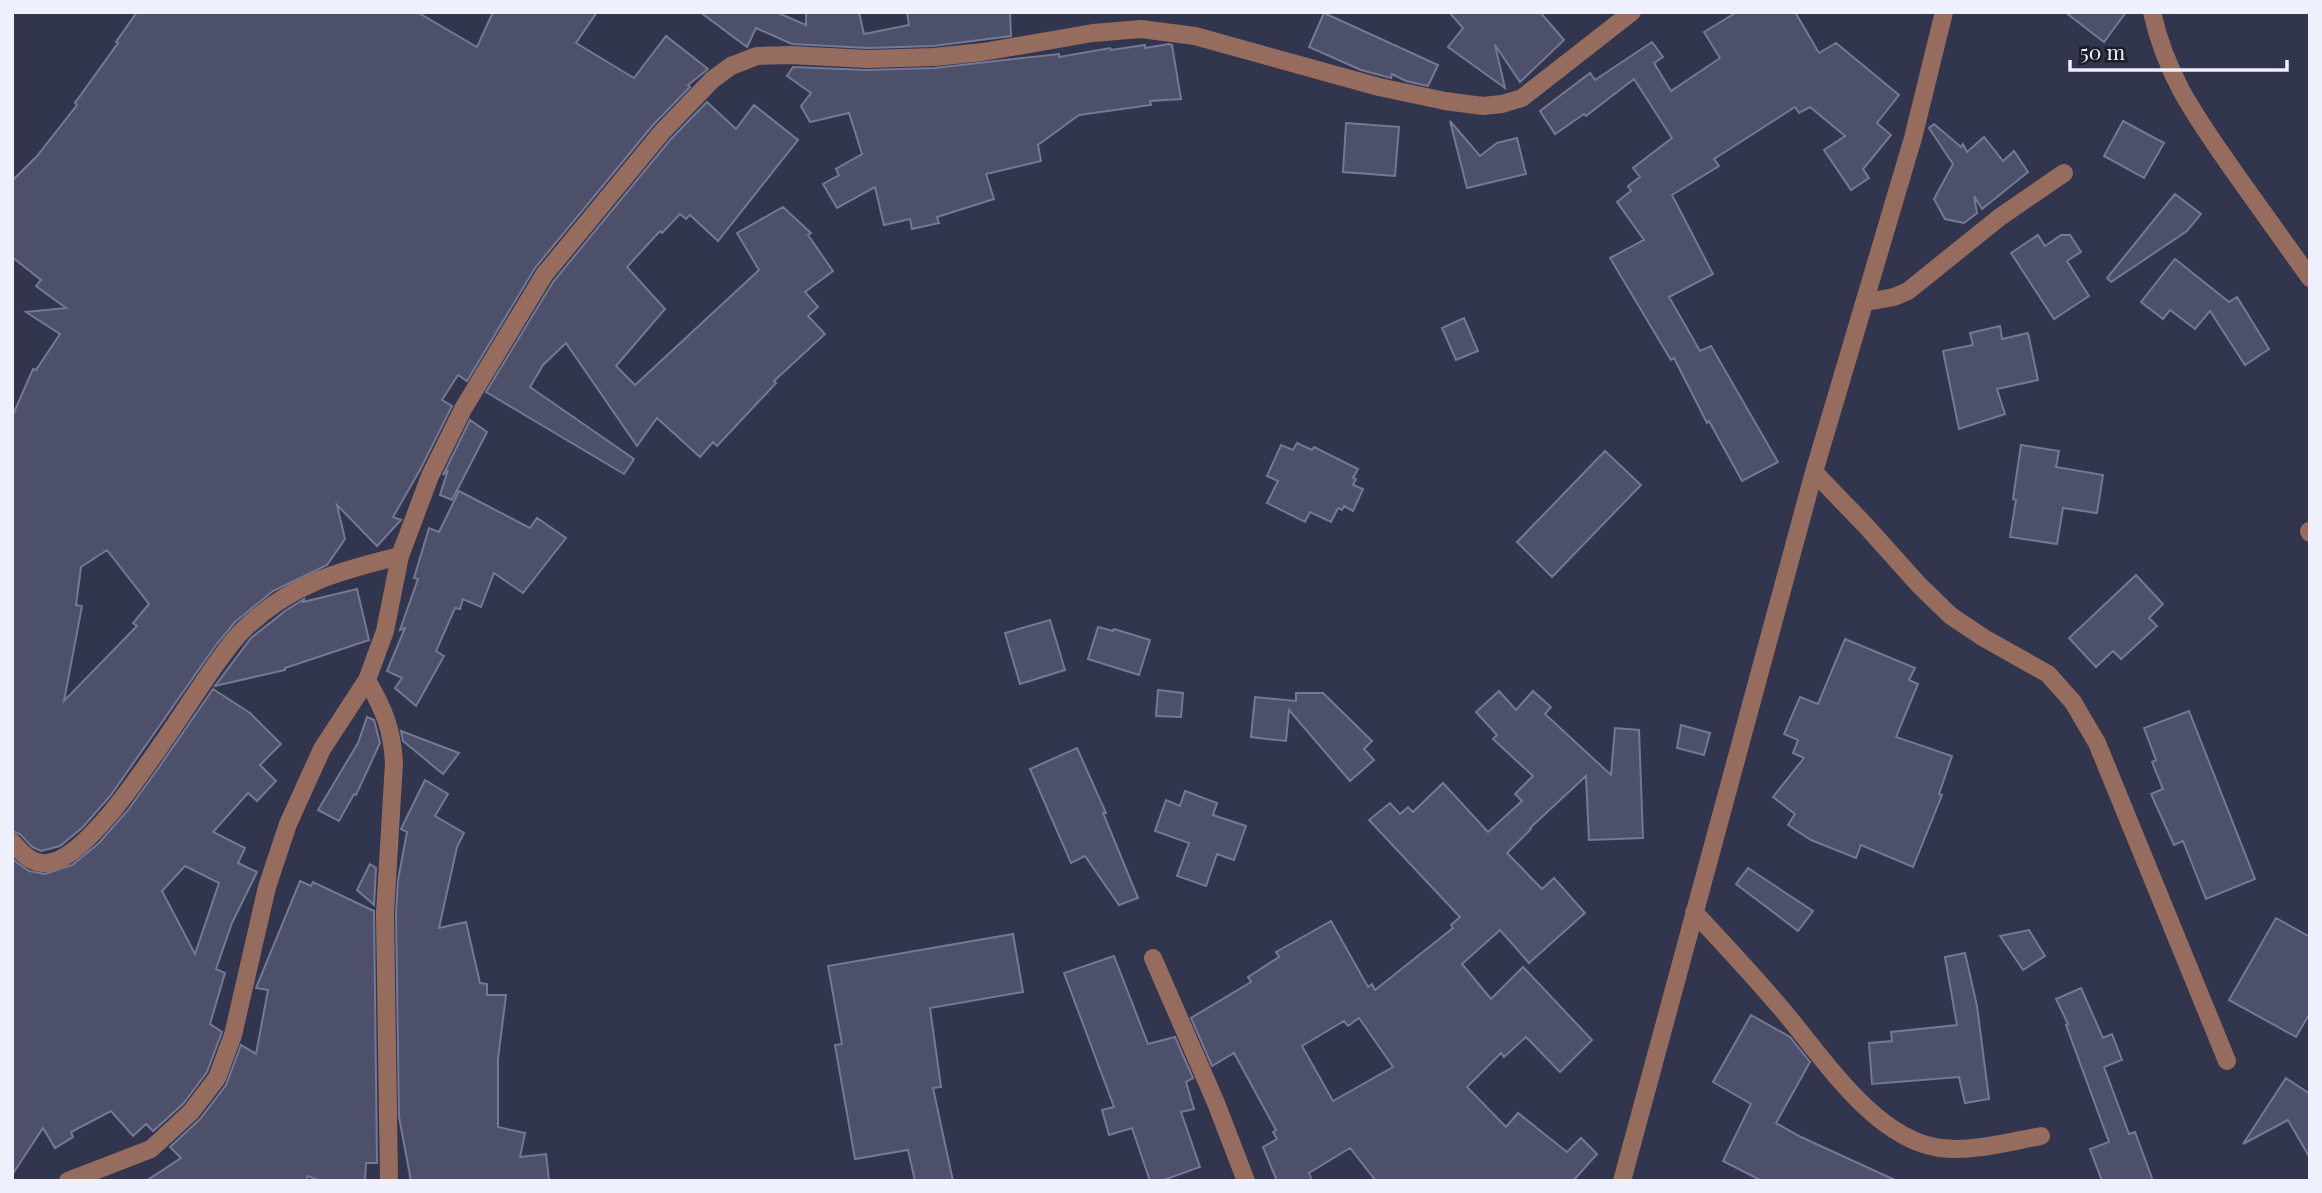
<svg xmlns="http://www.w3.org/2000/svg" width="2322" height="1193" viewBox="0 0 2322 1193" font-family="'Playfair Display',serif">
<rect width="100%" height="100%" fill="#32354e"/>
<path fill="#4d506b" stroke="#747895" stroke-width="2" fill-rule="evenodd" d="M137,12h280l60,35 16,-35h104l-21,31 58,35 32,-42 42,33 -20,16 2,2 -37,38 -118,143 -68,113 -9,-6 -16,25 10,6 -31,62 -28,49 8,3 -24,26 -40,-41 8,34 -18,26 -54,26 -38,31 -19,23 -105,150 -28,32 -23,19 -19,5 -9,-4 -12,-13 -8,-3v-414l21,-48 3,1 24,-36 -34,-22 40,-4 -30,-22 5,-6 -29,-23v-76l25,-25 40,-51 -2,-2 43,-60 -2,-1zM107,550l42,54 -16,19 4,3 -73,75 18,-95 -6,-1 5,-38z
M700,12h76l30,13v-13h53l5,22 45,-9 -2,-13h103l1,24 -78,10 -65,2 -76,-4 -36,-16 -9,19z
M1449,12h91l24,28 -44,42 -25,-37 10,43 -57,-41 15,-19z
M1737,12h58l24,41 17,-10 63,52 -22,28 14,12 -28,34 6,9 -18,12 -27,-40 21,-14 -35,-29 -11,6 -4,-6 -81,52 5,7 -47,29 41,79 -44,23 31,54 11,-5 67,116 -36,19 -33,-60 -2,2 -33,-65 -3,2 -61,-102 34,-18 -27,-38 14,-11 -3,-5 12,-9 -7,-9 39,-30 -38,-59 -48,37 -2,-2 -29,20 -15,-23 50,-38 5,7 57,-38 11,15 -9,6 17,28 49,-33 -16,-26z
M2065,12h61l-22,30z
M1324,13l114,52 -10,21 -22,-5 -14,-7 -1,4 -30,-8 -52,-23z
M1169,44l3,1 9,54 -31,2 1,4 -72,10 -41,30 3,16 -55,13 8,25 -57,18 2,6 -27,6 -2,-10 -26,6 -9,-38 -38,21 -14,-24 16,-9 -3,-6 26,-15 -13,-41 -39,9 -9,-16 10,-13 -24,-17 6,-9 74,3 67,-2 125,-14v3l51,-9 1,2 34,-5v3z
M707,102l29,27 18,-24 44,35 -80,101 -28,-26 -4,4 -6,-5 -18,19 -2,-2 -33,36 38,42 -49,57 19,19 124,-115 -22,-37 46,-26 28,26 -3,2 25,36 -28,21 13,15 -10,9 17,18 -51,47 2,2 -59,63 -4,-4 -13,15 -43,-39 -20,28 -71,-103 -23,22 -13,22 104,72 -10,15 -138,-82 67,-110 117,-142z
M1450,121l30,35 17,-13 20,-5 9,36 -59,14z
M2123,121l41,22 -20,35 -40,-22z
M1346,123l53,4 -4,49 -52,-4z
M1934,124l27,23 2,-3 4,8 17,-15 19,24 11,-10 14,21 -46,37 -8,-13 3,17 -13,10 -19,-4 -11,-20 19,-35 -24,-36z
M2175,194l26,20 -14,17 -76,51 -4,-4z
M2038,235l7,11 16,-11h9l11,17 -14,9 22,35 -35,23 -43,-66z
M2175,259l54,43 8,-5 32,52 -24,16 -35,-54 -15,18 -25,-19 -7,9 -22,-17z
M1464,318l14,33 -22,9 -14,-32z
M2000,326l2,13 26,-6 10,47 -41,9 8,25 -46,15 -16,-78 30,-6 -3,-12z
M470,420l17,12 -35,68 -12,-5 8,-25 -5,5z
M1297,443l15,7 2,-3 44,22 -5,9 3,1 -3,6 10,4 -10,22 -9,-5 -2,4 -4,-2 -7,14 -21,-10 -5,10 -38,-19 11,-22 -11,-5 14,-31 12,5z
M2021,445l38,6 -3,16 47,8 -6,38 -34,-5 -6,36 -47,-7 6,-37 -3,-1z
M1605,451l36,34 -89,92 -35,-35z
M459,491l71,37 7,-10 29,20 -43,55 -29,-20 -13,34 -18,-8 -3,10 -5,-1 -19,43 8,5 -28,50 -21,-18 7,-10 -15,-7 18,-43 -5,2 18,-51 -4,-1 15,-50 10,4z
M2136,575l27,29 -14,14 8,8 -36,33 -8,-8 -17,16 -27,-29z
M357,589l12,51 -84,28v2l-70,16 36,-48 34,-27 19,-12 -1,3z
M1050,620l15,50 -45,14 -15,-51z
M1098,627l15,4 1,-2 36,11 -11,35 -51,-16z
M1845,639l70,29 -6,12 9,4 -22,53 56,19 -13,38 3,1 -29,72 -52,-22 -5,13 -45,-18 -23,-15 7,-11 -22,-17 31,-39 -11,-5 5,-13 -14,-6 16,-37 18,7z
M213,689l37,24 31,31 -21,21 16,16 -19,20 -9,-8 -35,39 32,16 -7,15 19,9 -25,51 -16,46 9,4 -15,51 12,8 -15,40 -24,32 -30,27 -7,-7 -13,12 -22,-25 -40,21 2,5 -18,11 -12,-20 -31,47v-316l17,12 16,3 27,-9 27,-22 29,-33 29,-40zM185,866l34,17 -24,71 -33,-63z
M1158,690l25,3 -2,24 -25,-1z
M1499,691l17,19 17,-19 18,16 -6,7 66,61 4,-47 24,2 4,108 -54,2 -3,-64 -56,52 1,1 -24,24 35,36 12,-11 31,35 -56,50 -29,-33 -38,34 29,35 32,-32 69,73 -32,32 -34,-35 -22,20 -3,-4 -34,34 39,40 12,-14 49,39 14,-14 16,16 -24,27h-197l-26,-33 -41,25 3,8h-35l-14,-34 14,-8 -4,-7 3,-2 -42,-77 -22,13 -21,-48 60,-36 -3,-5 31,-20 -3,-5 55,-31 37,66 4,-3 3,6 78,-62 -2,-3 9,-8 -91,-97 21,-17 10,11 8,-7 5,5 30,-29 45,49 34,-31 -7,-7 18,-18 -40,-37 4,-4 -21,-23zM1359,1018l34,49 -60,34 -31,-55 42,-25 4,5z
M1296,693h27l49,48 -8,8 10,11 -24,21 -61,-71 -3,31 -35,-4 4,-40 41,4z
M2189,711l66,168 -49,20 -23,-58 -9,4 -23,-51 12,-5 -11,-27 4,-2 -12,-32z
M367,717l7,3 6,23 -24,52 -2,-1 -15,27 -21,-11 40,-67z
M1681,725l29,8 -6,22 -27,-7z
M401,731l58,22 -16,21 -40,-33z
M1077,748l29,65h-3l35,85 -19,7 -34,-49 -14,7 -41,-94z
M425,780l23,14 -13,22 29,17 -7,14 -18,81 27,-6 14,61 7,1v11h19l-8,64v68l27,6 -5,24 26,-3 3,27h-138l-12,-64 -3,-204 2,-33 9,-48 -6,-3 1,-2z
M1185,791l32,12 -4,12 33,11 -12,34 -17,-6 -11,32 -29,-10 12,-33 -34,-12 11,-31 14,6z
M370,864l6,4 -2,37 -17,-15z
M1748,868l65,43 -15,20 -62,-47z
M300,881l11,5 2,-4 61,29 3,252h-11l-1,18h-45l-12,-5 -2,5h-160l35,-23 -11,-11 30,-28 26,-34 15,-40 15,9 12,-64 -12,-2z
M2276,918l34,19v76l-14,24 -67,-37z
M2029,930l16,26 -22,14 -23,-34z
M1013,934l10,58 -93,16 11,79 -8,1 20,93h-38l-7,-31 -53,9 -20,-114 7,-1 -14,-78z
M1965,953l12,53 12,93 -24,4 -6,-26 -87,7 -3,-41 23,-2 -1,-9 66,-7 -12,-68z
M1114,956l34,88 27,-7 18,41 -7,4 8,27 -13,3 19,55 -39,14h-11l-18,-53 -23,7 -7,-25 12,-3 -50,-134z
M2081,988l22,50 9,-4 10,26 -18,7 25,67 6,-2 18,49h-51l-12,-32 19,-7 -43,-117 2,-1 -12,-25z
M1751,1015l39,22 20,25 -34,61 25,14 96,44h-135l-39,-20 28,-57 -38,-22z
M2286,1078l24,16v64l-22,-38 -45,24z"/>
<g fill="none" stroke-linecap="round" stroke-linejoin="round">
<path stroke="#966c5e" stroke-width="18" d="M2152,12c15,67 45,106 83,161 25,35 50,70 75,105
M1866,302l28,-5 14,-6 92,-74 64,-44
M1814,472l52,54 53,59 32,31 33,22 64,36 25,28 24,41 130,318
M2309,531l1,2
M367,680c17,30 25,48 27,83l-9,150 4,268
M12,842c8,9 17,20 30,21 56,6 160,-193 201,-233 47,-46 95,-59 157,-74
M1694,912c29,31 58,62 86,95 41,47 93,132 160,141 33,4 68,-6 101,-12
M1153,958l63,145 30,78
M68,1181l83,-32 40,-37 26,-34 16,-43 34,-148 21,-63 34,-75 45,-69 18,-49 15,-75 30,-80 33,-67 81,-134 118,-143 50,-52 19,-14 26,-10 33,-1 78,4 66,-2 49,-5 110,-19 48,-4 54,7 184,51 66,14 38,5 19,-2 20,-6 110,-86
M1622,1181l192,-709 99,-334 31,-126"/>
</g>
<rect width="2322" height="1193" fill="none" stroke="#eef0fe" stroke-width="28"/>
<path d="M2070 60v10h217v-10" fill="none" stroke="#eef0fe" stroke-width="3.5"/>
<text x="2080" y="60" font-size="21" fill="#eef0fe" stroke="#1c1e29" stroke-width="5" paint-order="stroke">50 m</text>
</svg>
